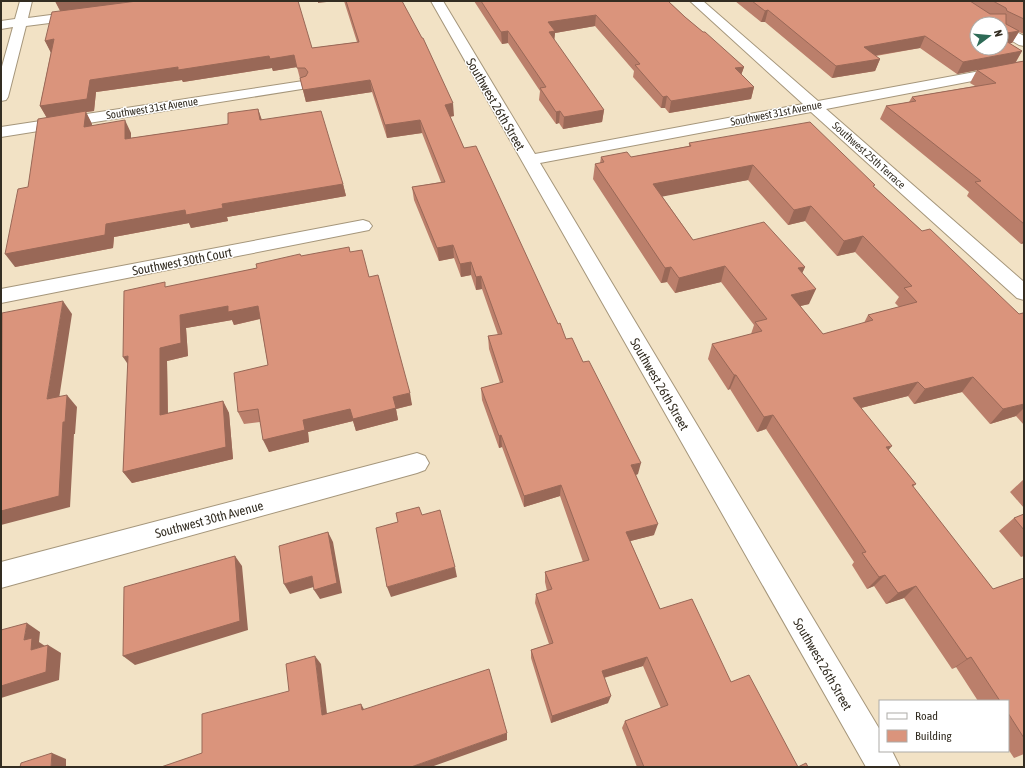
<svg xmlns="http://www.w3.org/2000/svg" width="1025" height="768" viewBox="0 0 1025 768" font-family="'Asap Condensed',sans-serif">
<rect width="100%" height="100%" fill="#f2e2c5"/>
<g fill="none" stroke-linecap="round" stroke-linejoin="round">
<g stroke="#a5967b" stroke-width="2">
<path id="street" d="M20,1h12l-4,17 53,-7 4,1 2,3 -2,3 -4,1 -55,7 -18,71 -2,3 -5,1v-31l12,-43 -12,2v-8l14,-2z
M431,1h12l92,153 268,-50 -113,-103h13l115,100 206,-38v8l-198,38 198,173v18l-7,-2 -206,-186 -271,51 340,567v21h12l8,16h-34z
M1001,24l23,12v10l-5,-1 -18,-11z
M303,81l5,1 2,3 -2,3 -307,49v-10z
M363,220l6,2 3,4 -3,4 -368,73v-14z
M417,453l8,3 4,7 -4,7 -8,3 -416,115v-26z"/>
</g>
<use href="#street" fill="#fff" fill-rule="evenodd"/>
</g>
<path fill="#bb7f6b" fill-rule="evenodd" d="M55,1l257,47 45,-6 -13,-41h58l52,115 -4,1 14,31 102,191 17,23 55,112 -2,1 18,60 -24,6 30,68 71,73 67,85h10h-171l-15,-39 3,-7 36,-13 -18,-42 -39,12 4,25 -57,20 -20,-65v-8l18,-6 -14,-41 1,-9 11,-3 -2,-9v-10l38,-10 -23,-66 -36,11 -22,-60 -3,1 -17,-48 -1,-12 19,-5 -11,-34 -1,-13 10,-1 -16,-46 -6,1 -5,-15 -10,2 -7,-19 -15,3 -25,-61 -2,-13 29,-5 -19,-49 -35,5 -15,-46 -66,10 -9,-35 -24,4 -1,-3 -89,14 -1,-2 -86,12 -2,19 -8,1 6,12v2l39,7v5l97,-14 30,-15 4,11 81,64 3,12 -119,21 1,4 -37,7 -2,-5 -75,14 -1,11 -98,19 13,-80 19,-69 -7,-12 11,-54 -6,-11 15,-30z
M474,1h194l17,16 59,50 -3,8 13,12 -3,12 -82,14 -4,-5h-4l-28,-31 1,-6 -39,-45 -40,7 -1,7 50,70 -2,12 -39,7 -4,-6 -3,1 -17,-24 1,-9 -32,-48 -6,1z
M735,1h289v33l-5,-2 -7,11h-3l13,8 -6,11 8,-1v182l-3,1 -54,-48 2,-4 -89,-73 6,-13 23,-4 3,-5 63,-11 -5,-3 7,-13 -20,4 -37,-26 -44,8 4,3 -5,12 -43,7 -67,-56h-4z
M689,143l185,44 48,44 97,83h5v111l-8,-9 -26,8 -28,-32 -48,12 -6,-8 -47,12 27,42 28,34 -3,3 80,102 31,-11v176l-10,4 -6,-9v-48h-30l-22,-34 -4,2 -48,-71 -18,6 -12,-18 -7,3 -15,-24 2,-3 -88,-133 -9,3 -27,-43 -2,1 -20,-31 4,-15 39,-10 3,-9 -33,-43 -46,11 -8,-11 -6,1 -68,-104 2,-15 5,-1 1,-6h30l58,-11zM748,180l40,45 17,-4 32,35 18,-4 44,45 -4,6 4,4 -31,8 -4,8 -41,11 -23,-28 9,-2 -7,-31 3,-6 -112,-27 -31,-44z
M350,252l19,25 43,128 -16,4 2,11 -42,11 -3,-10 -45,11 1,10 -40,10 -9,-30 -16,2 -6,-12 30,-47 -8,-46 -26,6 -2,-5 -46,8 2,28 -21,5 1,52 55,-12 6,12 4,46 -101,24 -9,-11 5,-108 39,-77 90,-19 44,-12z
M1024,479v29l-14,-16z
M1024,514v42l-3,1 -22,-26 15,-13z"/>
<path fill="#996857" d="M55,1h93l-87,11z
M318,1h17l-17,2z
M768,10l-3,12h-4l4,-11z
M596,15l-1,11 -40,7 -1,10 -5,1 -1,-22z
M508,31v12l-6,1 -1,-12z
M1019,31l-7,12 -11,2v-11z
M925,36l-5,12 -61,10 5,-11z
M54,39l-3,14 -6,-12z
M1022,51l-7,12 -58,11 6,-12z
M294,55l3,12 -24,4 -1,-3 -89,14 -1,-2 -86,12 -2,19 -8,1 6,12 -2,16 -43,-22 -7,-12 50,-26 88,-13 91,-11z
M880,59l-5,12 -43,7 4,-12z
M744,67l-4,11 -5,-10z
M370,80l2,12 -66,10 -3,-12z
M754,87l-3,12 -82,14 2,-12z
M667,96l-2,12h-4l2,-11z
M453,103l1,13 -8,1 -1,-12z
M258,109l4,12 -2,-1z
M604,110l-2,12 -39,7 1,-12z
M560,111l-1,12 -3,1v-12z
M125,120l6,13v19l-6,-13z
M420,120l2,13 -35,5 -2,-13z
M753,165l-5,15 -98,19 3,-15z
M343,184l3,12 -119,21 1,4 -37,7 -2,-5 -75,14 -1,11 -98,19 -10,-13 101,-30 79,-14 37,-6z
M811,206l-6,15 -17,4 6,-15z
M863,236l-8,16 -18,4 7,-15z
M1024,240v3l-3,1z
M453,245l1,13 -15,3 -2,-13z
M471,262v13l-10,2 -1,-13z
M725,266l-4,16 -46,11 4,-15z
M671,267l-4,15 -6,1 4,-15z
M805,267l-7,15v-14z
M481,276l1,13 -6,1v-13z
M816,289l-7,15 -25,6 7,-15z
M63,301l9,13 -15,98 -10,-13z
M228,306h30l5,12 -29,7 -2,-5 -46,8 2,28 -21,5 1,66 -8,-12v-67l20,-33z
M128,356l3,13 -8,-12z
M734,375h2l-6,14 -2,1z
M973,377l-11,15 -48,12 11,-15z
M918,382l-10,14 -63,16 8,-14z
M410,393l2,12 -16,4 2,11 -42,11 -3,-10 -45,11 1,10 -40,10 -6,-12 40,-20z
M67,395l10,12 -2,27h-1l-4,73 -69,18v-14l62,-89z
M223,401l6,12 4,46 -101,24 -9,-11z
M1024,404v4l-8,8 -26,8 13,-15z
M773,415l-7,14 -9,3 7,-15z
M501,435l1,12 -3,1v-12z
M892,446l-11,13 5,-12z
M641,463l-3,11 -9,3 2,-12z
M561,485l-1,11 -36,11v-11z
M658,524l-4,11 -31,8 3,-11z
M328,532l5,10 9,51 -22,6 -6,-9z
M235,556l7,10 6,64 -113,35 -12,-9z
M455,567l2,10 -66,20 -4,-10z
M885,575l-11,11 -7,3 12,-12z
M312,576l5,10 -27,8 -6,-10z
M916,586l-12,12 -18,6 12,-11z
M27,623l13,9 -1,10 6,4 -14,4 -7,-10z
M48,645l13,8 -2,27 -58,18v-12z
M315,656l6,8 7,58 -6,-7z
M647,657l-4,9 -44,13 3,-8z
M971,657l-15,10 -4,2 15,-10z
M611,696l-3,7 -57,20 1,-7z
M361,704l4,7 -3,-1z
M507,733v7l-76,27h-20z
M52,753l14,6v8h-15z"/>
<path fill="#da947c" stroke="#996857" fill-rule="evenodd" d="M137,1h161l14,47 47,-6 -13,-41h56l20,37h1l30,65 -8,2 19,43 12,-2 82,178 2,-1 6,16 6,-1 11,24 6,-1 52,102 -10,2 27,59 -32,8 34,77 32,-10 39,83 18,-7 49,92 8,-4 2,4h-164l-19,-46 43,-16 -21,-48 -45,14 9,25 -59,20 -21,-66 22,-7 -17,-49 16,-5 -7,-17 44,-12 -28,-75 -37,11 -23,-61 -2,1 -18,-48 22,-6 -15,-46 14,-2 -21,-58 -5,1 -5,-15 -11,2 -7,-19 -16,3 -25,-61 33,-5 -25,-62 -35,5 -15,-45 -67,10 -3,-12 6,-2 2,-4 -3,-4h-8l-3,-13 -24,4 -1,-3 -91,14v-3l-88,13 -3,19 -47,7 14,-67 -9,2 7,-29z
M481,1h187l17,16 18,15h2l39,35 -9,1 19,19 -83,14 -4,-5 -4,1 -28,-32 5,-1 -44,-49 -48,7 7,9 -6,1 55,78 -40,7 -4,-6 -4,1 -16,-24 6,-1 -38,-56 -7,1z
M752,1h218l20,13h16v10l13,7 -18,3v-10h-24v24h24v-10l21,13 -59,11 -38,-26 -61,11 16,12 -44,7 -68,-56 -3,1z
M993,1h31v18l-17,-8 -1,-3z
M1024,61v163l-49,-42 6,-1 -95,-75 30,-5 -4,-4 84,-14 -19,-13z
M258,109l2,11 61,-9 22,73 -121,20 1,4 -37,7 -1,-5 -79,14 -1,11 -100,19 13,-65 10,-2 10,-68 48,-8 -2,16 41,-7v19l103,-15v-11z
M810,122l65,63 -2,1 49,45 8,-2 89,85 4,-1 1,1v90l-21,5 -30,-32 -48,12 -7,-7 -65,16 39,48 -6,1 30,37 -4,1 81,104 31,-11v160l-16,-25v-12h-8l-29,-44 -4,2 -51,-73 -18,7 -13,-18 -6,2 -17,-24 4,-1 -93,-137 -9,2 -28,-42h-2l-22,-31 50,-13 -7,-9 12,-3 -42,-53 -46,12 -8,-11 -6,1 -70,-104 9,-2 -3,-5 26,-5 4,5 60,-11 -2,-3zM753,165l41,45 17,-4 33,35 19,-5 49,50 -8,2 13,14 -49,13 5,5 -50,14 -32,-39 25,-6 -18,-21 7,-1 -41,-45 -71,18 -40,-56z
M349,247l1,5 12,-2 7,27 9,-2 32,118 -17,4 3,11 -43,11 -3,-10 -47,11 2,10 -42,10 -5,-31 -20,3 -4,-39 34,-8 -10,-59 -30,6v-6l-48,9 1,28 -21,5v67l63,-14 3,46 -103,25 5,-116 -5,1 1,-66 41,-9v5l92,-19 -1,-4 44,-10 1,2z
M63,301l-16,98 20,-4 -2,27h-2l-4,74 -58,15 1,-198z
M419,507l3,8 18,-5 15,57 -68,20 -11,-59 22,-6 -2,-9z
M1024,514v16l-10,-12z
M328,532l9,51 -23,7 -2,-14 -28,8 -5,-38z
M235,556l5,65 -117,35 1,-69z
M27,623l-3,17 8,-2 -1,12 17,-5 -2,27 -45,14v-56z
M315,656l7,59 39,-11 1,6 127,-41 18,64 -96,34h-250l41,-14v-39l87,-23 -3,-27z
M52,753l-1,14h-31l1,-4z"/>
<g text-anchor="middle" stroke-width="3" stroke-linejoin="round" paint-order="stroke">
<g font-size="11" fill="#332d22" stroke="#fff">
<text transform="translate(152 108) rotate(-9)" y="4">Southwest 31st Avenue</text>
<text transform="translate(776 113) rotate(-11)" y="4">Southwest 31st Avenue</text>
<text transform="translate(869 155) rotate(42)" y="4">Southwest 25th Terrace</text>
</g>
<g font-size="13" fill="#332d22" stroke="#fff">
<text transform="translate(496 104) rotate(60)" y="5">Southwest 26th Street</text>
<text transform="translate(182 261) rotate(-11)" y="5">Southwest 30th Court</text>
<text transform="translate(660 384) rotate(60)" y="5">Southwest 26th Street</text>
<text transform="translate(209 519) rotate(-15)" y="5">Southwest 30th Avenue</text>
<text transform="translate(823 664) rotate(60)" y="5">Southwest 26th Street</text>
</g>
</g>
<rect width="1025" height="768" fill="none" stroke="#332d22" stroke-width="4"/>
<rect x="879" y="700" width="130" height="52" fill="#ffffff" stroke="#adaba7"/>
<rect x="887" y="713" width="20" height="6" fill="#ffffff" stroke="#adaba7"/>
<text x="915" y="720" font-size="12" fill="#332d22">Road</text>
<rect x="887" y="730" width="20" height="12" fill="#da947c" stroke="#adaba7"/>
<text x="915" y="740" font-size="12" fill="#332d22">Building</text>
<g transform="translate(989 36) rotate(74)"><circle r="19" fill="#ffffff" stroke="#adaba7"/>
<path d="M0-3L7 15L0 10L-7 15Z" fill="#2d6a56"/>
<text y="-6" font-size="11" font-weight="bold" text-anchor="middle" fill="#332d22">N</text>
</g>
</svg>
